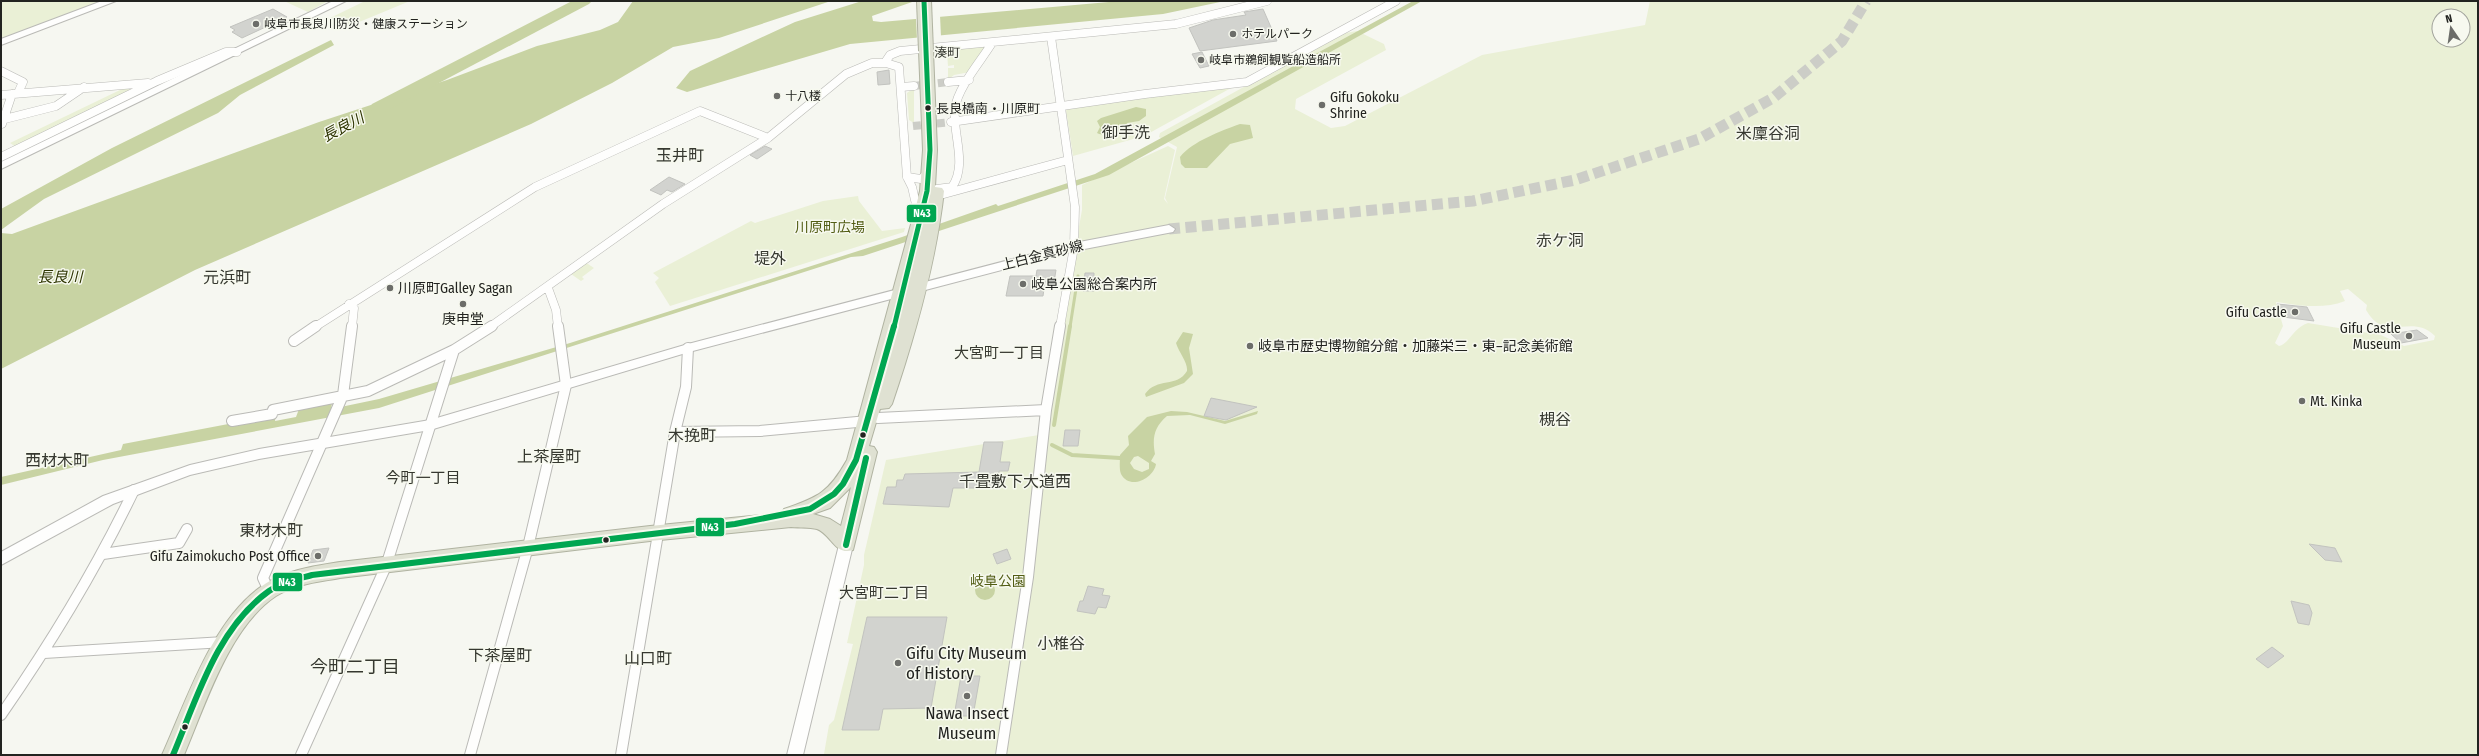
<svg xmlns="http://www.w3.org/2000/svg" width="2479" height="756" viewBox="0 0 2479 756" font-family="'Fira Sans Condensed','Noto Sans JP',sans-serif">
<rect width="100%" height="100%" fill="#f6f7f1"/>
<path fill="#eaf0d6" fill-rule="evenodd" d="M1,1h104l-104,39z
M284,1h44l-20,11z
M365,1h45l-58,24 -24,-6z
M1650,1h828v754l-1654,-1 5,-29 5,-5 19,-76 -6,-1 17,-78v-10l22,-95 159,-26 1,-24 36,-200v-25l86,-39 7,4 -11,49 4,5 -3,-6 12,-51 -18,-10 1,-4 180,-99 17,-3 27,13 2,6 -90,49 -1,10 36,19 14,-2 137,-71 163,-30zM2439,16h24v24h-24zM2348,289l19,16 -1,5c21,35 44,2 69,26l-1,4 -30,6 -23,-11 -73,-12c-14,4 -18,20 -29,23l-4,-3 8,-17 -7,-24c23,3 46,8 69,-1l-5,-10z
M983,46l2,2 -15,24 -16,3 -6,5v-12h6v-3l-6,1 -1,-13 7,-1v-4z
M1228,85l3,3 -87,48 -71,20 -7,-46 4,-3z
M137,86v3l-121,58 -6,-4 110,-53 2,-3z
M914,88v35l-5,-3 -2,-27z
M858,196l1,5 23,30 23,-3 -1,4 -234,74 -15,-24 4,-4 -6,-5 98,-52 4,2 68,-22z
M585,262l9,6 -12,9 2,2 -3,2 -10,-7z"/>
<path fill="#c8d3a3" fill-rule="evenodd" d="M633,1h198l-112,37 -46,9 -61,36 -81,41 -336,146 -194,99v-136l11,1 307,-112 128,-42 90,-34 63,-16 18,-8z
M862,1h53l-43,15 1,5 8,1 239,-21h105l-62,13 -313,30 -163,48 -11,-4 14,-17 51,-24 54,-25z
M1413,1h9l-313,174 -246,81 -12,1 -472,151 -276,52 -102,25v-8l120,-27 2,-6 153,-29 -1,6 21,-4 3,-8 33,-6 -1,6 48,-10 191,-56 332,-106 94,-33 2,2 97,-32z
M331,40l3,5 -94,50 -22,18 -174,86 -43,31v-21l111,-61z
M1136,107l10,2v7l-7,5 -12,2 1,5c-6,7 -23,9 -31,5l3,-6 -3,-6 4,-3z
M1240,124l10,1 3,13 -23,6 -23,24h-22l-4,-4 -1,-7c13,-16 41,-26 60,-33z
M1183,332l10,2 -4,14 4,26 -9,9 -38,14 -1,-3c12,-17 32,-6 42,-23 1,-9 -8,-18 -11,-28z
M1171,411l16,1 38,9 33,-10 -1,3 -32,10 -35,-9 -23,1c-13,11 -15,22 -12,38l-4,7 5,3c-2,14 -26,27 -35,10 -2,-5 -1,-13 -1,-19l9,-10 -1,-9 19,-19zM1134,457l4,-1 11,7v6l-7,3 -8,-3 -4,-6z
M975 590a10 10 0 1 1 20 0a10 10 0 1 1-20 0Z"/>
<path fill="#f6f7f1" d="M940,15l1,22 -24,2 -1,-21z"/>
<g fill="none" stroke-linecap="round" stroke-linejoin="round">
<path stroke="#c8d3a3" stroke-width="3" d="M1070,327l8,-51"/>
<path stroke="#c8d3a3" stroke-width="4" d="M1054,425l16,-99
M1052,445l20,10 48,3"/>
<path fill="#c8d3a3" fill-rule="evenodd" d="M572,1h20l-3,3 -205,108h-12l-2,-4 2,-4z"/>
</g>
<path fill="#d2d3cf" stroke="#c2c3bf" d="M273,9l14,8 -45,21 -10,-6 3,-2 -5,-3z
M1263,9l14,32 -77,10 -11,-23 24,-8 33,-5 -2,-3z
M1202,52l7,14 -9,2 -8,-14z
M889,70l1,14 -12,1 -1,-13z
M765,146l7,3 -15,10 -7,-4z
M669,177l16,7 -13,8 -5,-2 -6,5 -11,-5z
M1037,270h19l-2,12h-9l-2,14h-37l4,-20h26z
M1085,273h9v18h-11z
M2277,304l30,3 7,14 -31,-4z
M2417,330l11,8 -27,5 -10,-9z
M1211,398l46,9 -31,13 -22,-4z
M1065,430h15l-2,16h-15z
M984,442h19l-3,20h10l-2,9h-9l-2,17h-44l-4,19 -66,-3 4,-17h9l1,-7h6l2,-6 74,-2z
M2309,544l26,4 7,14 -17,-2z
M329,548l-5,13 -16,2 5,-13z
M1007,549l4,10 -14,5 -4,-10z
M1088,586l16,3 -2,6 8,1 -4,12 -8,-1 -3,7 -18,-3 3,-10h3z
M2291,601l18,4 3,8 -3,12 -11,-2z
M867,617h80l-16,91 -48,1 -4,21h-37z
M2272,647l12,9 -16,12 -12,-9z
M961,676h19l-7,40h-19z"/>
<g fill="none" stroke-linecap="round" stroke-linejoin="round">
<path stroke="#cccdc7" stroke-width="8" stroke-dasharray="8 4" stroke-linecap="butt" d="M914,86l34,-4
M913,126l38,-4"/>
<path stroke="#cccdc7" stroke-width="11" stroke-dasharray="11 5.5" stroke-linecap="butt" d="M1169,229l304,-28 102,-21 124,-41 74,-41 69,-57 24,-40"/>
<g stroke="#babab6" stroke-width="9">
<path id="street-far1" d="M1051,37l24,170 -1,40 -14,80
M886,61l4,-6 10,-4 276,-27 91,-23
M1,71l22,11 -5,11
M948,82l21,-2
M901,87l13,-1
M1,95l147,-12
M1,120l55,-14 28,-19
M951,122l194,-28 102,-12 149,-81
M2,124l10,-30
M1,157l156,-76 69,-29h11
M907,177l14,2 8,-7
M937,189l15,-2c16,-23 0,-54 3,-79 3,-21 26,-47 37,-65
M944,194l124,-34
M548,288l8,22 2,17
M349,304l5,4 -2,19
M315,327l220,-140 165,-76 68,27
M490,327l173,-123 105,-66 78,-64 26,-11h14l13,4 8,110 5,10 7,30"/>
</g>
<g stroke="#babab6" stroke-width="12">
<path id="street" d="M294,341l22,-15
M878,418l168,-8
M232,421l40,-7 1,-4 95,-19 86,-41 38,-24
M675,432l85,-1 108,-10
M103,554l76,-11 8,-14
M269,591l-6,-13 80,-183 9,-69
M44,653l180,-11
M1,715c50,-72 95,-146 133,-225
M301,755l85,-189 68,-216
M470,755l58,-208 38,-162 -8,-59
M621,755l54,-323 11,-45 2,-39
M1001,755l27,-178 18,-167 14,-84"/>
</g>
<g stroke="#babab6" stroke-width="2">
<path id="secondary" d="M102,1h14l-115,44v-6z
M333,1h13l-345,168v-7z
M1169,225l6,4 -2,3 -99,19 -385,101 -259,78 -171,29 -69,16 -77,29 -112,61v-13l102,-56 87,-31 69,-16 171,-29 258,-76 386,-101z
M846,539l5,2 2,4 -50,210h-16l52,-210 2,-4z"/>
</g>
<g stroke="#b0b3a1" stroke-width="2">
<path id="highway" d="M926,47l7,4 4,99 -2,37 7,1 2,3c-8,72 -29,145 -52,213l-3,4 -9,1 -11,37 5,1 3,5 -24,98c-18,6 -21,-15 -36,-21 -8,-2 -18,-1 -26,-2l-141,14 -310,37c-21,4 -45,6 -64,18 -47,31 -71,110 -92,159h-22c24,-53 50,-135 100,-169 22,-16 53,-20 78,-24l310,-36 132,-13 2,-4c35,-12 45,-17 63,-49l73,-269 3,-41 -4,-99zM851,487l-10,39 -11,-7 -17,-5 17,-6z"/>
</g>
<use href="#street-far1" stroke="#fefefd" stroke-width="8"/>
<use href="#street" stroke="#fefefd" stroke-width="10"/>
<use href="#secondary" fill="#fefefd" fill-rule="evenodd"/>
<use href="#highway" fill="#dfe1d2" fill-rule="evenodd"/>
<g stroke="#b0b3a1" stroke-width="16" stroke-linecap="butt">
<path id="highway-bridge" d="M924,1l2,50"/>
</g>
<use href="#highway-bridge" stroke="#dfe1d2" stroke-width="14"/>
<g stroke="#f7f9ef" stroke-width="8">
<path id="bus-1-far1" d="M894,327l33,-136 3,-41 -6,-149"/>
</g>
<g stroke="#f7f9ef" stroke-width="10">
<path id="bus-1" d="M846,545l20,-87
M173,755c24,-57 44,-127 96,-164 13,-9 29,-12 43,-16l423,-51 75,-15 24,-15 9,-10 13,-24 38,-134"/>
</g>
<use href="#bus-1-far1" stroke="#00a651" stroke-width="5"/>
<use href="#bus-1" stroke="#00a651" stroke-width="6"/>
</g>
<g fill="#6c6d69" stroke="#f7f9ef" stroke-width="1.5">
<circle cx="256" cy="24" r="4"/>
<circle cx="1233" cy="34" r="4"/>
<circle cx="1201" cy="60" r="4"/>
<circle cx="777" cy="96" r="4"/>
<circle cx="1322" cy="105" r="4"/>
<circle cx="1023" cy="284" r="4"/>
<circle cx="390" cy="288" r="4"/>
<circle cx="463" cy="304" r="4"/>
<circle cx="2295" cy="312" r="4"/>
<circle cx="2409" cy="336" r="4"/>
<circle cx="1250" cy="346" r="4"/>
<circle cx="2302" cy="401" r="4"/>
<circle cx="318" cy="556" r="4"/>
<circle cx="898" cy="663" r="4"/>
<circle cx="967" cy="696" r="4"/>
</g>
<g fill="#222320" stroke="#f7f9ef" stroke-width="1.5">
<circle cx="928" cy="108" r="3.5"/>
<circle cx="863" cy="435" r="3.5"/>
<circle cx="606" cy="540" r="3.5"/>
<circle cx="185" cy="727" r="3.5"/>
</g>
<g text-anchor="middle" stroke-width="3" stroke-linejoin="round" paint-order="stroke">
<g font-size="12" fill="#222320" stroke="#f7f9ef" text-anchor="start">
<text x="264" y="28">岐阜市長良川防災・健康ステーション</text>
<text x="1241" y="38">ホテルパーク</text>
<text x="1209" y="64">岐阜市鵜飼観覧船造船所</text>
<text x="785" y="100">十八楼</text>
</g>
<g font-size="13" fill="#363830" stroke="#f7f9ef">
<text x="947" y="57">湊町</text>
</g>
<g font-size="13" fill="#222320" stroke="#f7f9ef" text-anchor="start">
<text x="936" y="113">長良橋南・川原町</text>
</g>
<g font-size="14" fill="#222320" stroke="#f7f9ef" text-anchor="start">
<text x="1330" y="102">Gifu Gokoku<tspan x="1330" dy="16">Shrine</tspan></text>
<text x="1031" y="289">岐阜公園総合案内所</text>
<text x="398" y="293">川原町Galley Sagan</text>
<text x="2287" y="317" text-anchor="end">Gifu Castle</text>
<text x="463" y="324" text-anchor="middle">庚申堂</text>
<text x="2401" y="333" text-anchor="end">Gifu Castle<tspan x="2401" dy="16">Museum</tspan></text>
<text x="1258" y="351">岐阜市歴史博物館分館・加藤栄三・東―記念美術館</text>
<text x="2310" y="406">Mt. Kinka</text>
<text x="310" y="561" text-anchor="end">Gifu Zaimokucho Post Office</text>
</g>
<g font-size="14" fill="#525d14" stroke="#f7f9ef">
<text x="830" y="232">川原町広場</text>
<text x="998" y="586">岐阜公園</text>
</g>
<g font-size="14" fill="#222320" stroke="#f7f9ef">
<text transform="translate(1042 255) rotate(-14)" y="5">上白金真砂線</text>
</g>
<g font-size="15" font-style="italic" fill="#2e3502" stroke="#f7f9ef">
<text transform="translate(343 127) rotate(-28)" y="5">長良川</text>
<text x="60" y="282">長良川</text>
</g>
<g font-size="15" fill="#363830" stroke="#f7f9ef">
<text x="999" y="358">大宮町一丁目</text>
<text x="423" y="483">今町一丁目</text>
<text x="884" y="598">大宮町二丁目</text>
</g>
<g font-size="16" fill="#363830" stroke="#f7f9ef">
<text x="1126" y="138">御手洗</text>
<text x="1768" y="139">米廩谷洞</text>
<text x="680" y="161">玉井町</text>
<text x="1560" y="246">赤ケ洞</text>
<text x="770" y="264">堤外</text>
<text x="227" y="283">元浜町</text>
<text x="1555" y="425">槻谷</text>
<text x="692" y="441">木挽町</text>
<text x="549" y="462">上茶屋町</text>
<text x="57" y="466">西材木町</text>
<text x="1015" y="487">千畳敷下大道西</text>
<text x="271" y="536">東材木町</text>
<text x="1061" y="649">小椎谷</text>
<text x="500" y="661">下茶屋町</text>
<text x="648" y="664">山口町</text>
</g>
<g font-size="17" fill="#222320" stroke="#f7f9ef" text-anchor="start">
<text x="906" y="659">Gifu City Museum<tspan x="906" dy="20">of History</tspan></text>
<text x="967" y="719" text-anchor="middle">Nawa Insect<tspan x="967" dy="20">Museum</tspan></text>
</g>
<g font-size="18" fill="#363830" stroke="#f7f9ef">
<text x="355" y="673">今町二丁目</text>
</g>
</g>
<g stroke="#f7f9ef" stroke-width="1.5">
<rect x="906" y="204" width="31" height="19" rx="4" fill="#00a651"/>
<rect x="695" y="517" width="30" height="20" rx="4" fill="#00a651"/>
<rect x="272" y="572" width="31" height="20" rx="4" fill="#00a651"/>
</g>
<g font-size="11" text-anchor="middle" font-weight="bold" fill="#fff">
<text x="922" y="217">N43</text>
<text x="710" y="531">N43</text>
<text x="287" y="586">N43</text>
</g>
<rect width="2479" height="756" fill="none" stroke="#222320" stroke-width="4"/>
<g transform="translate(2451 28) rotate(347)"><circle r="19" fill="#f7f9ef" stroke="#a2a39c"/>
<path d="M0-3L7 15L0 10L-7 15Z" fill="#6c6d69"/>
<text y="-6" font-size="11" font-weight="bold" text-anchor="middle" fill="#222320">N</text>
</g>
</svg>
